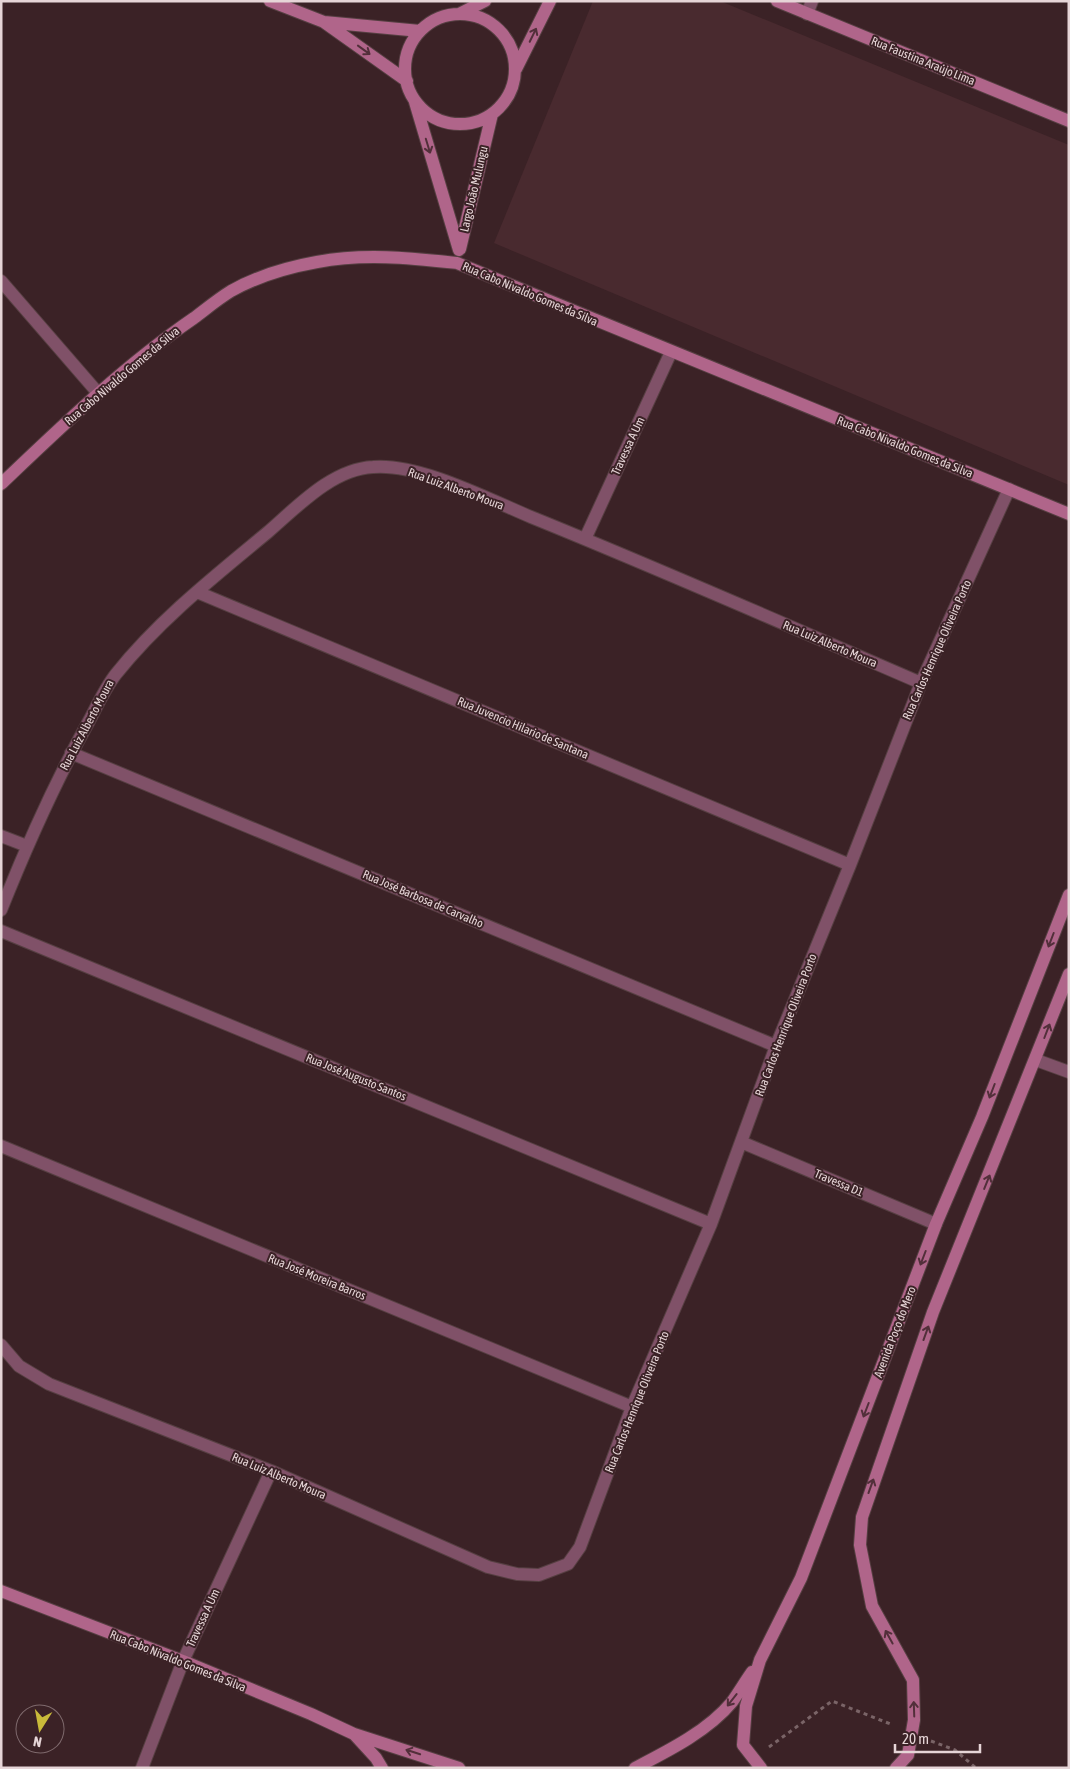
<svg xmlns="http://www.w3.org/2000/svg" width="1070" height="1769" viewBox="0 0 1070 1769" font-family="'Asap Condensed',sans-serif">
<rect width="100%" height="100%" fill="#3b2226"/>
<path fill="#492a2f" d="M593,1h127l349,144v340l-575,-242z"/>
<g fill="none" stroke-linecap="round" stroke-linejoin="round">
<g stroke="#563f42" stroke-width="14">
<path id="street" d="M807,14l5,-13
M1,281l97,112
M585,539l86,-187
M197,592l653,273
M71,753l705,293
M1,836l26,10
M1,910c26,-65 54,-128 88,-189 8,-15 16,-33 27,-47 43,-54 99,-98 152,-142 29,-25 64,-63 105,-65 46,-4 115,32 158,50 131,53 260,110 390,166
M1,931l710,293
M1036,1060l33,12
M741,1142l195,82
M1,1146l631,261
M1,1345l18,21 30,18 222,87 217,96 29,7 22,1 29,-11 12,-17 52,-140 79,-183 65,-178 74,-181 71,-182 88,-194
M142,1768l41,-107 88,-190"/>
</g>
<g stroke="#563f42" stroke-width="14">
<path id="secondary" d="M270,1l54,21 96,9
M777,1l292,120
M459,14l26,-13
M405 69a55 55 0 1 1 110 0a55 55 0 1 1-110 0Z
M324,22l83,59
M516,69l34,-68
M415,102l44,148
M460,249l32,-135
M1,484c62,-59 123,-118 193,-166 12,-9 24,-19 37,-27 25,-14 58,-24 86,-29 47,-9 93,-4 140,1l612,251
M1,1591l182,70 128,53 43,20 105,34
M354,1734l22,24 6,10
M635,1768c33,-17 73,-37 97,-66 7,-10 13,-20 20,-30
M761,1768l-18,-23 3,-39 14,-46 41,-82 135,-354 46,-107 87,-222
M896,1768l12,-13 6,-35 -1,-40 -41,-74 -12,-61 2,-28 71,-205 136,-338"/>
</g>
<path stroke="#7a6467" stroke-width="3" stroke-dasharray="4 4" stroke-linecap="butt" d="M931,1741l24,9 21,18
M769,1747l63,-46 61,24"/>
<use href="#street" stroke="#805168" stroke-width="12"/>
<use href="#secondary" stroke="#b0658a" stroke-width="12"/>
</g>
<defs><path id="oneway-shaft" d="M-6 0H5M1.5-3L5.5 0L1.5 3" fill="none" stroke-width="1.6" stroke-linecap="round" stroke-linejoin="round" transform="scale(1.25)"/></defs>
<g stroke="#522f3a">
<use href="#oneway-shaft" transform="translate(533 35) rotate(-64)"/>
<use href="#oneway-shaft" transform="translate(364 50) rotate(36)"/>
<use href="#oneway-shaft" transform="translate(428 146) rotate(73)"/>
<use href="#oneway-shaft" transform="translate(1051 940) rotate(111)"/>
<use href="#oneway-shaft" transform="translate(1047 1031) rotate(-69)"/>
<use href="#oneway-shaft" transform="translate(992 1091) rotate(111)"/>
<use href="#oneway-shaft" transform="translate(987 1182) rotate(-68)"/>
<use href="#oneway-shaft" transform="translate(923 1258) rotate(111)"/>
<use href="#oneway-shaft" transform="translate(926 1333) rotate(-70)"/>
<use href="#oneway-shaft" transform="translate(866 1410) rotate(111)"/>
<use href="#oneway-shaft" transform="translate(871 1486) rotate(-70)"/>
<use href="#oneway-shaft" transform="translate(889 1637) rotate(-119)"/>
<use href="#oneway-shaft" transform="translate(732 1700) rotate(128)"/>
<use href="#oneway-shaft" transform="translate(914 1709) rotate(-92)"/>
<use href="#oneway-shaft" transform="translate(413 1752) rotate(-162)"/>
</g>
<g text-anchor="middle" stroke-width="4" stroke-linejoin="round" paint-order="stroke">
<g font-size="12" fill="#e6d5d7" stroke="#3b2226">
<text transform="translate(923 61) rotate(22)" y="4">Rua Faustina Araújo Lima</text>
<text transform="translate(474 189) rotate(-77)" y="4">Largo João Mulungu</text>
<text transform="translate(530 294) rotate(23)" y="4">Rua Cabo Nivaldo Gomes da Silva</text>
<text transform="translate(122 376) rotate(-40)" y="4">Rua Cabo Nivaldo Gomes da Silva</text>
<text transform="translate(628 446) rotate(-65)" y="4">Travessa A Um</text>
<text transform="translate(905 447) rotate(22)" y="4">Rua Cabo Nivaldo Gomes da Silva</text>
<text transform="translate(456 489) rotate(20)" y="4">Rua Luiz Alberto Moura</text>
<text transform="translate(830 644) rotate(23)" y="4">Rua Luiz Alberto Moura</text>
<text transform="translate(937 650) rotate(-66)" y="4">Rua Carlos Henrique Oliveira Porto</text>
<text transform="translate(87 725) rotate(-62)" y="4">Rua Luiz Alberto Moura</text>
<text transform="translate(523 728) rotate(23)" y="4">Rua Juvencio Hilario de Santana</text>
<text transform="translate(423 899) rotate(23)" y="4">Rua José Barbosa de Carvalho</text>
<text transform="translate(786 1025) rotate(-69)" y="4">Rua Carlos Henrique Oliveira Porto</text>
<text transform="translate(356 1077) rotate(22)" y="4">Rua José Augusto Santos</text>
<text transform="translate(839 1183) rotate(23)" y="4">Travessa D1</text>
<text transform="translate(317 1277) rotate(22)" y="4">Rua José Moreira Barros</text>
<text transform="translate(895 1332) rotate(-69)" y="4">Avenida Poço do Mero</text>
<text transform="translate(637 1402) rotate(-68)" y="4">Rua Carlos Henrique Oliveira Porto</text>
<text transform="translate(279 1476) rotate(23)" y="4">Rua Luiz Alberto Moura</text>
<text transform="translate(203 1618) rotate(-65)" y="4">Travessa A Um</text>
<text transform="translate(178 1661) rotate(22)" y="4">Rua Cabo Nivaldo Gomes da Silva</text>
</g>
</g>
<rect width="1070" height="1769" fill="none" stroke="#e6d5d7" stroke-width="5"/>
<g transform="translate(40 1729) rotate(191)"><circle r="24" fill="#3b2226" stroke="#7f6a6d"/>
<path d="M0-4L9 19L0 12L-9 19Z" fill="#c9ba3a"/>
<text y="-8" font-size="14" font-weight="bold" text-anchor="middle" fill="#e6d5d7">N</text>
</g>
<path d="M895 1744v8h85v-8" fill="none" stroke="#e6d5d7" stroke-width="2.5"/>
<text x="902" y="1744" font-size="15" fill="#e6d5d7" stroke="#3b2226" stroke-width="4" paint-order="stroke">20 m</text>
</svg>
